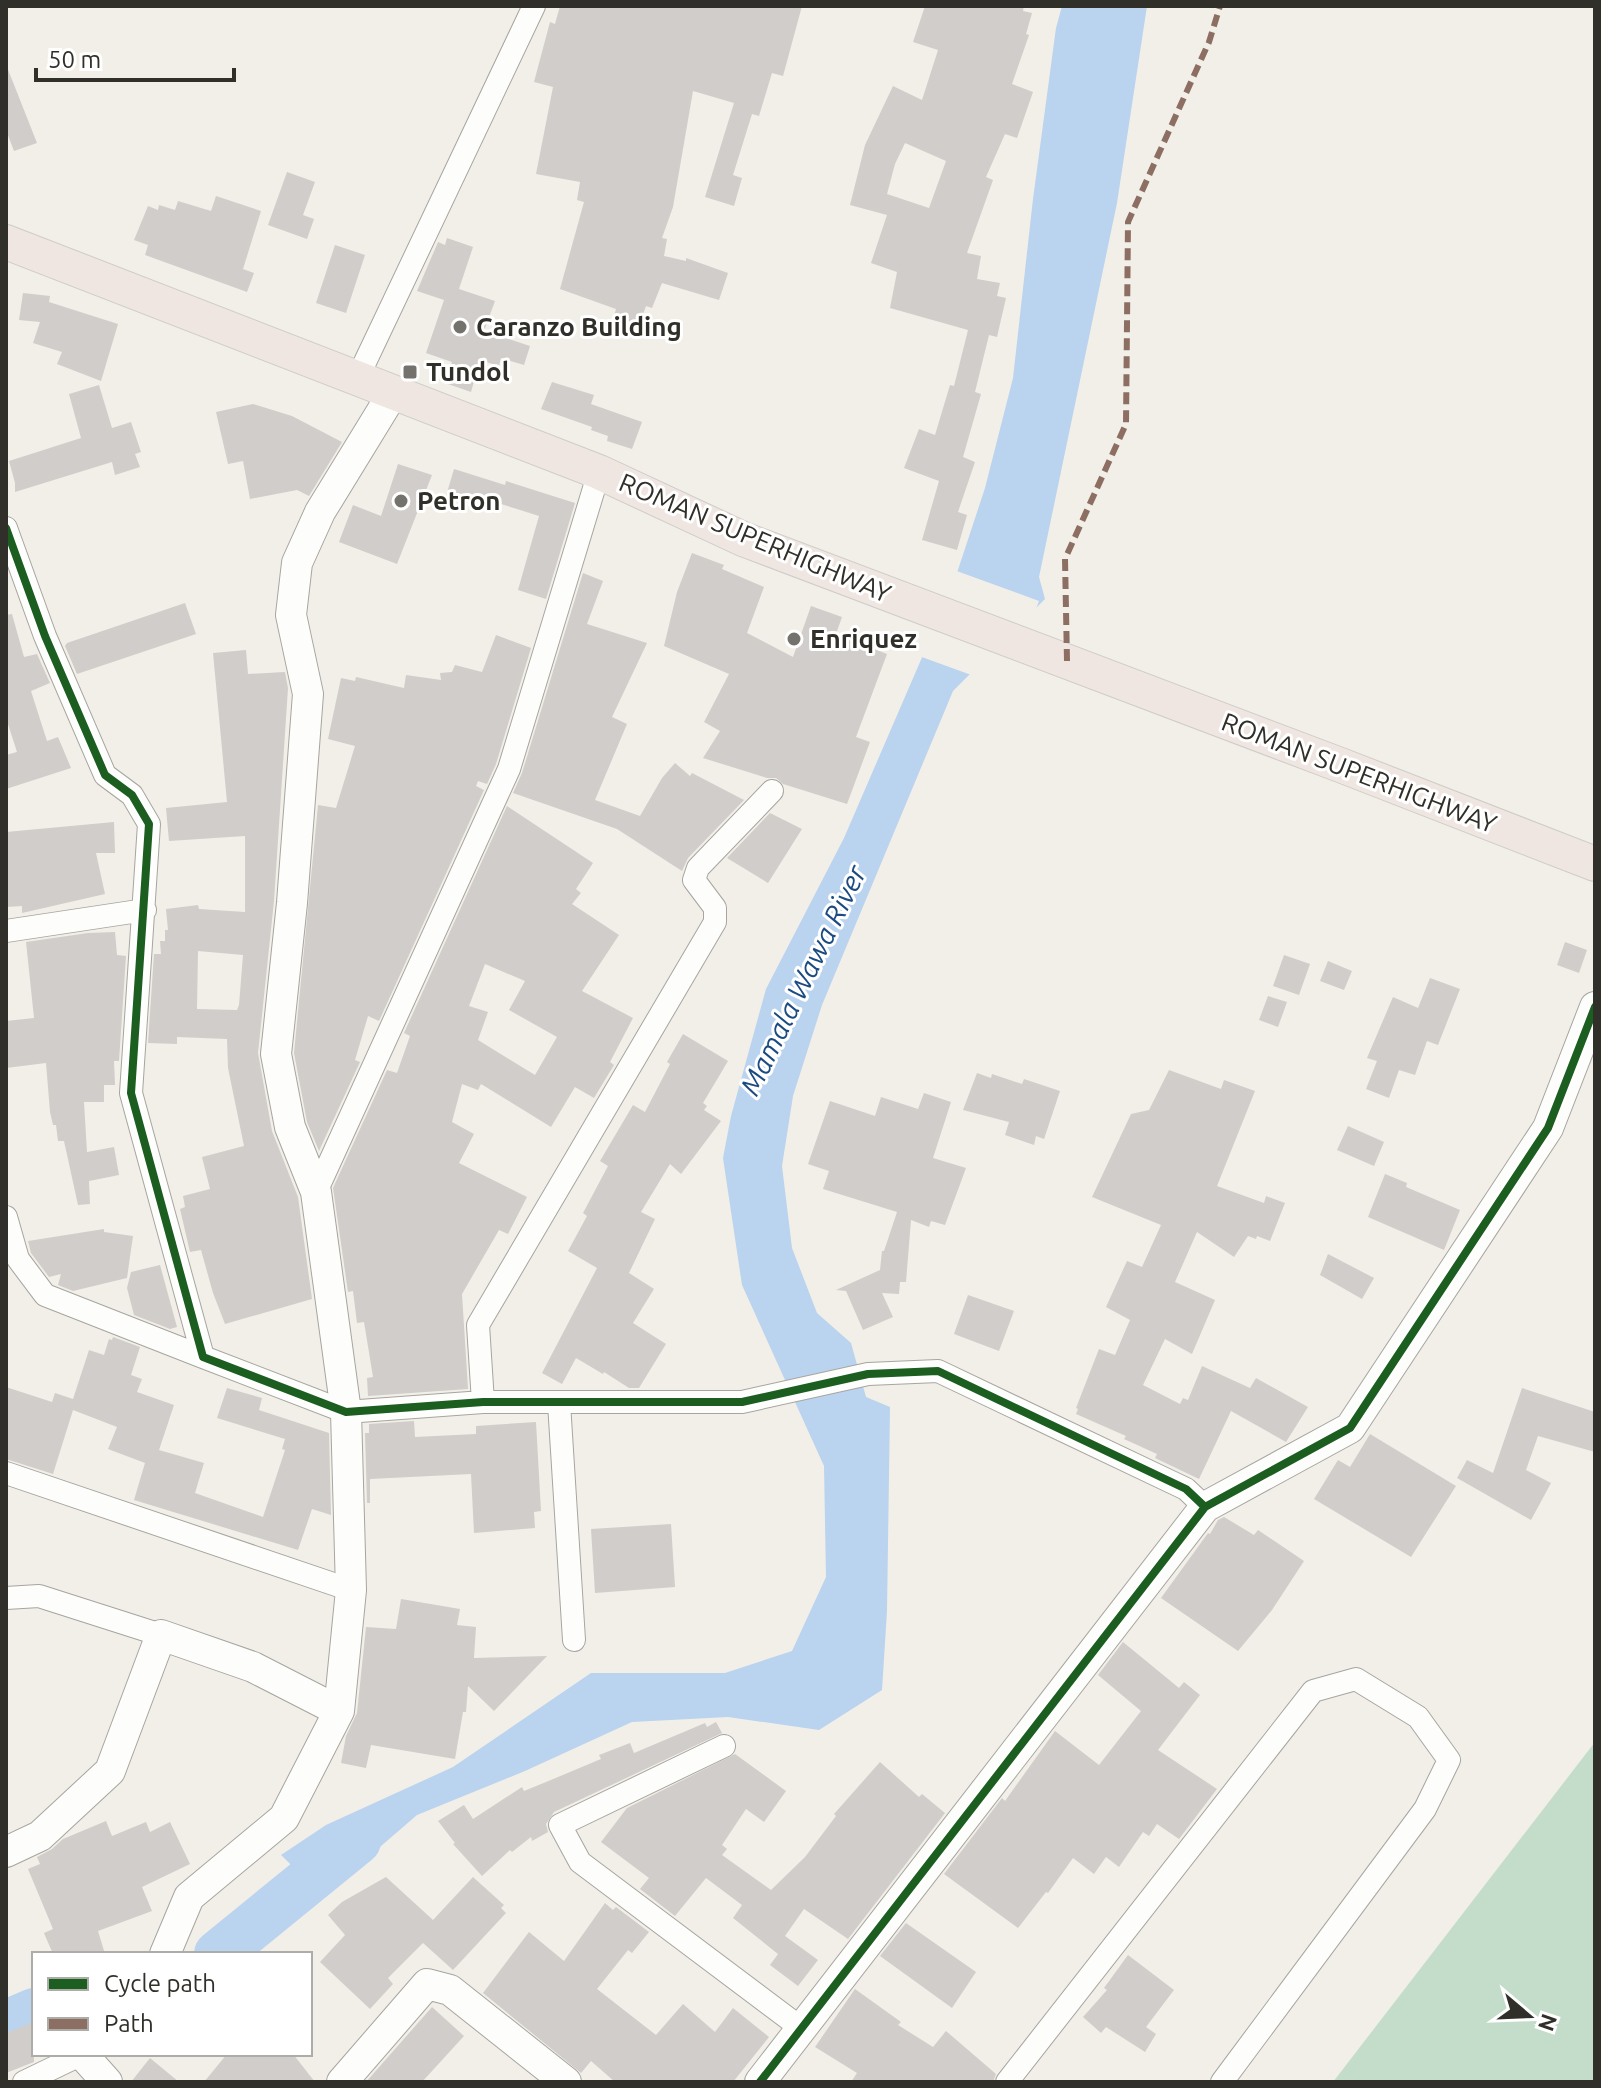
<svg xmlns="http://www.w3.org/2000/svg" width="1601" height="2088" viewBox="0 0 1601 2088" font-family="Ubuntu,sans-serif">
<rect width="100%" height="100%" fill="#f1efe7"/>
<path fill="#c4dcca" d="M1595,1742v340h-262z"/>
<path fill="#bad3ef" d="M1062,6h85l-30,197 -78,374 6,22 -92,92 -131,314 -29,91 -11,70 10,82 25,65 34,30 15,54 24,10 -3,204 -5,79 -63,40 -91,-13 -96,5 -107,49 -108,44 -94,81 -42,-41 45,-30 127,-58 138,-94h134l67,-22 34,-74 -2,-111 -82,-181 -19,-127 8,-42 35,-127 78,-151 108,-250 33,-100 28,-110 20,-179 23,-171z"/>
<path fill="#f1efe7" d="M954,570l85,31 -6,16 -59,59 -55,-20z"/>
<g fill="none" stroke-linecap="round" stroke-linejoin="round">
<path stroke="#bad3ef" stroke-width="48" d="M218,1954l139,-113
M6,2024l28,-12"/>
</g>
<path fill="#d1cdca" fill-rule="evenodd" d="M560,6h242l-19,70 -11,-3 -13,43 -7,-2 -19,61 9,3 -8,28 -29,-9 29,-94 -41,-12 -20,116 -11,31 5,1 -3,17 22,5v-3l42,15 -9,27 -57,-17 -10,25 -6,-2 -7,19 -25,-9 2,-7 -56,-20 24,-87 -7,-2 3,-18 -44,-8 17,-87 -19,-5 16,-60 5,2z
M925,6h99l-1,5 9,2 -6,21 3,1 -17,49 21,8 -16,46 -12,-4 -19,43 7,3 -26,73 14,3 -4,23 23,4 -3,13 9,2 -9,39 -8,-2 -14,57 6,2 -18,63 12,5 -17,50 9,3 -10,35 -35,-10 17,-59 -35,-13 15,-39 16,6 15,-50 4,1 14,-56 -78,-22 7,-36 -26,-9 16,-48 -37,-10 15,-60 28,-59 29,14 16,-50 -25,-8zM905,143l41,18 -17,47 -42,-14 8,-30z
M7,67l30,76 -23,8 -8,-21z
M287,172l28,10 -12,33 11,4 -7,20 -39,-14z
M216,196l45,15 -18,58 11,4 -7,19 -102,-37 3,-10 -14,-5 14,-34 10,4 1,-5 16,5 3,-9 33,10z
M447,238l26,9 -14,42 36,12 -11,30 46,15 -6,19 -23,-7 -2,8 -19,-6 -9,32 -26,-9 7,-21 -26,-9 18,-53 -27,-9 21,-49 7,3z
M335,245l30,10 -19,58 -30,-10z
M23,293l27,3 -1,6 69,22 -17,57 -44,-17 5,-12 -29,-9 7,-21 -21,-2z
M552,382l42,13 -3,9 51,18 -10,27 -25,-8 1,-5 -17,-6 1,-3 -51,-18z
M99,385l13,43 19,-6 10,30 -6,2 5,13 -25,8 -3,-13 -97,30v-9l-6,-22 72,-23 -12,-44z
M253,404l39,12 50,26 -33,54 -12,-6 -47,9 -7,-38 -15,3 -12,-52z
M398,464l34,11 -35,89 -58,-22 14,-37 28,11z
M454,469l51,16 1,-4 69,22 -29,96 -28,-9 21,-74 -41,-13 -3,8 -49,-15z
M692,553l32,12 -2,4 42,18 -17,46 46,24 18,-51 31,11 -6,17 51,20 -31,83 14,5 -23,62 -64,-20 -7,-6h-9l-64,-20 17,-27 -16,-9 25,-48 -65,-28 13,-54z
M583,573l20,8 -16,43 60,19 -35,74 15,7 -32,76 45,16 22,-38 13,-15 15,13 2,-3 52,27 -56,58 -6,13 -65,-42 -104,-36 9,-20z
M185,603l11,31 -119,40 -12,-28 2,-3z
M12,614l12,43 13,-3 13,29 -19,8 16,50 11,-4 13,31 -65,21v-34l11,-3 -11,-34v-103z
M496,635l35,13 -35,116 -9,20 -9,-3 -2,5 8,4 -105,231 -11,-5 -13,44 5,2 -41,89 -12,-29 -13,-69 24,-248 18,3 19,-62 -27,-7 13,-61 14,3 1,-4 48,11 2,-13 35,5 -1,-7 12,-1 3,-7 27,7z
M246,650l2,24 37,-2 3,16 -14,213 -16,152 14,78 26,66 14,102 -87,25 -12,-31 -12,-43 -11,2 -10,-43 5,-2 -2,-11 27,-7 -8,-32 42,-11 -16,-78 -1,-29 -50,-2v7l-29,-1 6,-89h7l-1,-13h5v-11h3l-2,-21 32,-4 1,4 46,3v-76l-76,5 -3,-33 61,-6 -14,-149zM198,951l45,4 -4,50 -2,5 -40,-1z
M507,806l86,57 -17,26 5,4 -9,11 47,31 -37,56 51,27 -23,44 4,3 -20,33 -19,-11 -24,40 -70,-43 -3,6 -16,-6 -10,38 22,12 -15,29 68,34 -19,37 -9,-4 -37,64 6,95 -100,7 -1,-18 6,-1 -9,-55 -7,1 -4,-32 -5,1 -15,-104 54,-118 10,3 13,-37 -6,-3zM485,964l40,17 -16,29 48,27 -22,38 -57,-35 10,-28 -19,-6z
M770,813l32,16 -34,54 -41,-25z
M114,822l1,31h-19l9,41 -83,19v-7l-16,1v-75z
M115,932l2,23 9,1 -7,105h-5l1,24h-11v17h-20l3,50 27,-5 5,28 -30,6 1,23 -12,1 -14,-64h-6l-2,-16h-3l-3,-13 -4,-49 -40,5v-47l28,-3 -8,-76 62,-9z
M1565,942l22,8 -8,23 -22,-8z
M1284,955l26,9 -11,31 -26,-9z
M1328,961l24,10 -8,19 -24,-9z
M1430,978l30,11 -22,56 -11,-4 -12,34 -16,-5 -10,28 -23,-9 11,-28 -10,-3 26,-61 25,11z
M1268,996l19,6 -9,25 -19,-7z
M683,1034l45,27 -25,42 4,3 -3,4 17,11 -40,53 -11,-10 -29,48 14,7 -26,54 25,16 -21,34 33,21 -27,44h-10l-25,-16 -1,2 -27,-16 -14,26 -20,-11 55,-105 -29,-17 19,-35 -4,-3 25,-47 -8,-5 33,-56 12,7 25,-48 -3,-2z
M1169,1070l52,19 3,-9 31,11 -38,95 47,17 2,-7 19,7 -15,38 -13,-5 -1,3 -8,-3 -14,21 -37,-25 -22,50 40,18 -23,54 -27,-15 -22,46 37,19 3,-6 5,2 14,-34 48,22 6,-10 52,29 -22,35 -55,-31 -32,68 -44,-21 2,-4 -33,-15 2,-3 -50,-22 2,-5 -2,-1 23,-59 16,6 15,-35 -24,-13 21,-46 15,6 19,-42 -69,-28 39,-83 18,-4z
M977,1073l14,5 1,-4 30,10 2,-5 36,12 -16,48 -8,-3 -2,9 -29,-10 4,-13 -46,-12z
M924,1093l27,9 -18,56 33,10 -21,57 -14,-4 -2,6 -18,-7 -5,62h-6l-1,12 -17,-1 11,24 -30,13 -17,-39 -10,-1 44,-20 2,-19h2l13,-39 -74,-23 6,-18 -21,-7 22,-63 45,15 6,-19 37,12z
M1348,1126l36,16 -10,24 -37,-16z
M1385,1174l22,9 -1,4 54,23 -16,40 -76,-33z
M104,1229v3l29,4 -6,42 -54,13 -15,-6 3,-11 -12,3 -18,-24 -3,-12z
M1328,1254l46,24 -12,21 -42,-24z
M160,1265l17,62 -7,2 -36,-14 -7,-27 4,-16z
M968,1295l46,16 -15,40 -45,-17z
M113,1337l27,10 -9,28 11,4 -5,13 37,13 -15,45 45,13 -9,30 68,24 22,-67 -3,-1 3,-10 -68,-21 10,-30 35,10 -3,12 70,23 2,82 -19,-6 -14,41 -164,-50 11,-37 -37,-14 9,-22 -44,-17 -20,64 -47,-15v-72l46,15 3,-9 18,6 16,-49 15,5 5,-16 3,1z
M1522,1388l73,24v40l-57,-16 -12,34 25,13 -20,37 -74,-42 10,-18 26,13z
M414,1421l1,16 61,-3v-8l60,-4 5,89 -7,1 1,16 -61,5 -3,-59 -101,5v24h-3l-2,-70h4v-9z
M1370,1434l86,52 -45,71 -97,-58 24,-39 12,7z
M1224,1517l30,18 4,-5 46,31 -32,49 -34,41 -77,-53 47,-65 2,1 8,-14z
M671,1524l4,63 -80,6 -4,-64z
M401,1599l59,10 -3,16 19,2 -2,31 73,-2 -53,55 -26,-25 -2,26h-3l-8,47 -84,-14 -5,23 -25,-5 5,-27 11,-23 9,-86 30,2z
M1123,1642l56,46 5,-6 16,13 -42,55 59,39 -38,50 -22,-15 -8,12 -6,-4 -24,35 -13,-10 -12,17 -21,-16 -25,35 -2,-1 -28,36 -74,-54 58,-76 3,3 50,-70 44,34 42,-54 -43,-36z
M716,1722l6,11 -168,79 -8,12 2,8 -16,9 -1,-4 -19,15 -2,-2 -28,26 -29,-32 2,-1 -17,-22 26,-16 9,14 49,-32 2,4 22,-9 55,-23 -2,-4 31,-12 4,10 71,-30 2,4z
M735,1754l51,37 -22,31 -18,-13 -24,36 5,4 -5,6 49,35 34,-33 31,-41 -2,-2 46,-52 39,35 3,-3 23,19 -97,126 -44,-30 -19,27 33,24 -20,26 -28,-21 8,-11 -45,-36 9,-13 -36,-27 -31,38 -35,-27 9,-11 -48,-36 26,-34z
M106,1821l6,15 34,-14 4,10 20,-10 20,42 -48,23 10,24 -54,20 7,23h-52l-9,-21 9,-4 -25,-60 12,-5 -3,-7 15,-8 11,-10z
M386,1877l47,43 40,-43 31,28 -3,3 5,5 -53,57 -30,-27 -35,35 5,6 -23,25 -50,-47 25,-27 -17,-20 14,-13z
M605,1903l8,7 3,-3 33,25 -17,21 -4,-3 -31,39 59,46 27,-31 32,28 18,-24 36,29 -36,45h-118l-24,-21 -10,12 -98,-80 46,-61 35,29z
M906,1923l70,49 -24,36 -72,-52z
M1128,1955l46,35 -28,37 10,7 -11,18 -39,-25 -5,6 -18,-16 24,-27 -3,-2z
M855,1989l46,33 -3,3 35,22 13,-16 50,43 -3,8h-142l6,-9 -42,-26z
M432,2007l32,29 -42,46h-56z
M34,2022v40l-28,11v-40z
M227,2054h66l22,28h-111z
M150,2058l29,24h-48z"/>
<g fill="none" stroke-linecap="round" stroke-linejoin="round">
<g stroke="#a7a5a0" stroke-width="24">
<path id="street" d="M357,379l177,-373
M6,528l39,108 60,139 27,20 17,29 -18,269 72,264 143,55 137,-10h259l126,-28 70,-3 248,118 19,18
M6,931l139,-21
M316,1192l193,-423 90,-297
M6,1217l12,42 27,36 158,62
M483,1402l-5,-77 237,-403v-14l-21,-28 4,-12 74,-77
M559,1403l15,237
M6,1473l345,117
M6,1598l33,-2 122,39
M724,1746l-164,79 20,37 221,166
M24,2082l56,-27
M1007,2082l306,-391 43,-12 62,38 31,43 -24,49 -203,273"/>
</g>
<g stroke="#a7a5a0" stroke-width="32">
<path id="secondary" d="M6,1852l34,-16 70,-65 51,-136 92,32 86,44
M165,1954l24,-57 95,-79 55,-107 12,-121 -5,-178 -30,-220 -26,-65 -14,-73 16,-151 16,-209 -17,-79 6,-52 23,-51 73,-119
M82,2054l25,28
M342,2082l85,-98 23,6 116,92
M760,2082l445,-575 145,-79 198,-300 47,-121"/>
</g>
<g stroke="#cdccc7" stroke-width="36">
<path id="primary" d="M6,242l593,230 144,67 600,227 252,98"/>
</g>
<use href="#street" stroke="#fdfdfb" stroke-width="22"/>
<use href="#secondary" stroke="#fdfdfb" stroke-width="30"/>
<use href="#primary" stroke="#efe6e2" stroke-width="34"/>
<path stroke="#8d6e63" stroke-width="6" stroke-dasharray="12 6" stroke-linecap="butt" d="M1067,661l-2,-102 61,-135 2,-202 81,-180 11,-36"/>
<g stroke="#fff" stroke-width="13">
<path id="cycleway" d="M6,528l39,108 60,139 27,20 17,29 -18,269 72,264 143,55 137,-10h259l126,-28 70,-3 248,118 19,18
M760,2082l445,-575 145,-79 198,-300 47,-121"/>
</g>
<use href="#cycleway" stroke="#1b5e20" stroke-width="8"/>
</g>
<g fill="#74726c" stroke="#fff" stroke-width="3">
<circle cx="460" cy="327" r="8"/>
<rect x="402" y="364" width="16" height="16" rx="4"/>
<circle cx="401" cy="501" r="8"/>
<circle cx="794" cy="639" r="8"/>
</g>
<g text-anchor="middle" stroke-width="6" stroke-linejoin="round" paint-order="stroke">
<g font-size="26" font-weight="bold" fill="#302f29" stroke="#fff" text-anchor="start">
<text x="476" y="336">Caranzo Building</text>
<text x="426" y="381">Tundol</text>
<text x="417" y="510">Petron</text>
<text x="810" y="648">Enriquez</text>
</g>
<g font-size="26" fill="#302f29" stroke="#fff">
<text transform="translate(755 538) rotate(23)" y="9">ROMAN SUPERHIGHWAY</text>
<text transform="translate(1359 773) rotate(21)" y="9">ROMAN SUPERHIGHWAY</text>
</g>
<g font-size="28" font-style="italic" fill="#1b4b81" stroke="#fff">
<text transform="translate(803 980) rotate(-64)" y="10">Mamala Wawa River</text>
</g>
</g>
<rect width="1601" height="2088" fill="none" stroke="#302f29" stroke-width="16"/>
<rect x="32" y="1952" width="280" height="104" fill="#ffffff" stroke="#acaca9" stroke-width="2"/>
<rect x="48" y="1978" width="40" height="12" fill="#1b5e20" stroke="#acaca9" stroke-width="2"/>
<text x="104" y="1992" font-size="24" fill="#302f29">Cycle path</text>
<rect x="48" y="2018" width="40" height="12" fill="#8d6e63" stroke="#acaca9" stroke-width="2"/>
<text x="104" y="2032" font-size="24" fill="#302f29">Path</text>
<g transform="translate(1529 2016) rotate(109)" stroke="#ffffff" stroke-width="6" paint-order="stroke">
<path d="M0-6L14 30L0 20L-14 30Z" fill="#302f29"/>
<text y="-12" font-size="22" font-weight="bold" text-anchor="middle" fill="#302f29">N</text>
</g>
<path d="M36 68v12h198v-12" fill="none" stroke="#302f29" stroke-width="4"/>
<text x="48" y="68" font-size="24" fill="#302f29" stroke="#ffffff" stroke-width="6" paint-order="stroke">50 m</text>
</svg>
